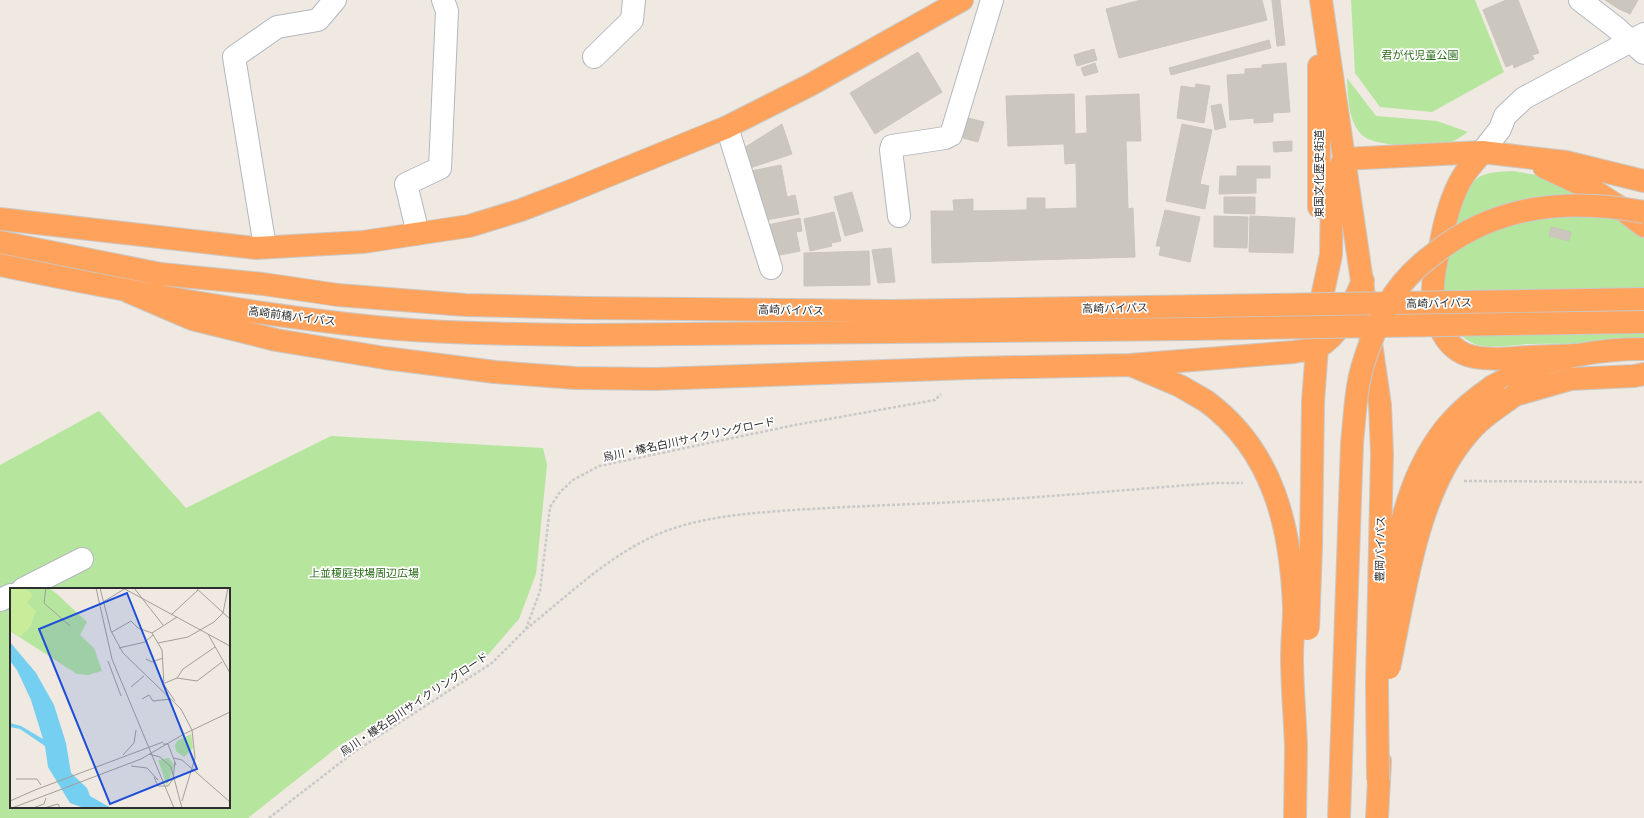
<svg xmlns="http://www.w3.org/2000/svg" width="1644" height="818" viewBox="0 0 1644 818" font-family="Commissioner,'Noto Sans JP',sans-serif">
<rect width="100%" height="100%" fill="#efe9e1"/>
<path fill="#b6e59e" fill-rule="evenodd" d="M1351,0h124l29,72 -72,40 -52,-5 -25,-34z
M1347,78l29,38 61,5 31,11c-7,5 -13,9 -21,11 -18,4 -74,5 -86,-9 -13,-14 -13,-38 -14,-56z
M1513,171l29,5 15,4 69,41 18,17v100c-36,7 -74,5 -111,6 -16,0 -33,4 -49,2 -5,0 -12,-3 -17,-6 -14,-10 -22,-31 -23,-48 0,-24 14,-95 31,-112 10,-9 26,-8 38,-9z
M99,411l87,97 145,-72 212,12 4,17 -11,109 -17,45 -33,38 -147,89 -91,72h-248v-353zM11,589h218v218h-218z"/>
<path fill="#cbc7bf" stroke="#cbc5ba" d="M1141,0h121l5,20 -148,38 -13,-49z
M1272,0h8l5,45 -8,1z
M1506,0h12l21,53 -7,2 2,4 -20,9 -1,-4 -7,3 -23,-57z
M1605,0h33l-8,14 -11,-5z
M1269,40l2,8 -100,27 -2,-7z
M1094,49l3,11 -20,6 -3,-11z
M918,52l24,40 -67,42 -25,-41z
M1095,63l3,9 -14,4 -3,-8z
M1286,63l4,49 -17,1v9l-19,1v-5l-24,2 -3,-45 18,-1v-5l17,-1v-3z
M1196,84l14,2 -6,37 -27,-5 4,-32 14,2z
M1074,94l1,40 12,-1 -1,-37 53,-2 2,47h-15l2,68 5,-1 2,49 -203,6 -1,-52h23l-1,-11 20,-1v12l54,-1v-12h18v11l32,-1 -1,-45 -11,1 -1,-20 -56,2 -2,-50z
M1221,104l5,23 -11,3 -4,-24z
M968,118l16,4 -6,20 -15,-4z
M782,124l10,30 -42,14 -6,-20z
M1182,124l30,6 -12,54 9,2 -4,23 -39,-8z
M1292,141v10l-18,1 -1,-10z
M781,165l6,32 8,-2 4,19 -38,7 -10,-50z
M1237,166h33v12h-14v15l-37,1 1,-18h17z
M852,192l11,39 -18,5 -11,-39z
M1224,197h31v17l-31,-1z
M1165,210l35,7 -10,45 -31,-7 2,-9h-5z
M834,212l7,29 -10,2 1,3 -22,5 -6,-32z
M1214,216l34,1 -1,31 -33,-1z
M1250,216l45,2 -2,35 -44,-1z
M800,218l2,13 -6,1 4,19 -30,6 -7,-31z
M1551,227l20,5 -2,9 -20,-5z
M891,248l4,34 -17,1 -6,-33z
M869,251l1,34 -66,1v-33z"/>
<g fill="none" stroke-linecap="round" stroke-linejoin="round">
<g stroke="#b4b7c1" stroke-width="24">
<path id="minor" d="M1580,0l35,27 29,26
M594,57l38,-37 2,-20
M727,127l44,141
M1482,152l18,-23 5,-13 19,-18 120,-64
M899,216l-8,-66 1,-4 53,-8 6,-3 41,-135
M415,234v-13l-9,-37 34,-16 7,-157 -4,-11
M265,247l-31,-190 43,-30 41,-7 17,-20
M23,589l59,-30
M0,600l11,-5"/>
</g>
<g stroke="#c9c9c9" stroke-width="24">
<path id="highway" d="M1321,0l59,405
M1482,152c-6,9 -15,17 -20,26 -11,19 -17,42 -21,64 -4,15 -8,31 -8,47 -1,26 9,57 34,66 19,6 41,3 61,2 16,-1 32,-1 48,-2
M1544,167l49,23 25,16 26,20
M1319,207v-141
M0,219l256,29 107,-6 106,-16 52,-16 47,-18 159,-65 83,-42 152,-85
M0,242l161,32 102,10 75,11 127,10 122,3
M0,265c125,26 249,49 376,62 70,7 141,7 211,8
M129,292l63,27 84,21 109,18 110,14 80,6 80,1 316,-11 159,-3 164,-13c7,-2 18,-1 24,-5 24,-13 34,-43 45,-66
M1318,315l13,-60 1,-66 3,-12 9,-18 138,-7 84,10 78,19
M1133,366l47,20 26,15
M1493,386c46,-26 99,-37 151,-37
M1515,395l56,-16 63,-3 10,-2
M1313,402l5,-68
M1295,818l1,-71
M1377,818l3,-57"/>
</g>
<path stroke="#c9c9c9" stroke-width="2.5" stroke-dasharray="3 2" stroke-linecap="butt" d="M1464,481l180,1
M526,629c44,-35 87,-78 140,-98 41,-15 85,-18 128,-21 48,-3 95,-5 142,-7 93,-4 186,-13 279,-20h28
M269,818l85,-66 138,-89 34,-34 14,-38 10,-84 10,-15 13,-12 26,-14 196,-41 140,-25 6,-6"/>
<use href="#minor" stroke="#fff" stroke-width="22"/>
<use href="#highway" stroke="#ffa35c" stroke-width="22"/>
<g stroke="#c9c9c9" stroke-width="24" stroke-linecap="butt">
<path id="highway-bridge" d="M587,308l303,3 754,-12
M587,335l604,-6 453,-7
M1206,401c68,50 85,127 88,207 0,16 -2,32 -2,49 0,30 3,60 4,90
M1393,608c1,-16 1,-33 3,-49 4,-46 23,-100 53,-135 13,-15 28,-27 44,-38
M1308,629l3,-81 2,-146
M1389,668c16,-74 27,-173 77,-232 13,-17 31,-28 49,-41
M1378,780l-1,-98 5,-228 -2,-49
M1339,818l13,-375c2,-19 3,-38 6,-57 4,-25 17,-57 29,-80 11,-21 29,-39 48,-53 62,-49 134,-55 209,-41"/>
</g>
<use href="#highway-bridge" stroke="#ffa35c" stroke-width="22"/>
</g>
<g text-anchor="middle" stroke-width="3.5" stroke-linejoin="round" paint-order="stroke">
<g font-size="11" fill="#2c6e1b" stroke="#fff">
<text x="1420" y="59">君が代児童公園</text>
<text x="364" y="577">上並榎庭球場周辺広場</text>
</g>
<g font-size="11" fill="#2e2e2e" stroke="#fff">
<text transform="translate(1319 174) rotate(-90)" y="4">東国文化歴史街道</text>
<text transform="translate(1439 303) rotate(-1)" y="4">高崎バイパス</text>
<text transform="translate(1115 308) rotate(-1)" y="4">高崎バイパス</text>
<text transform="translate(791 310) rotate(1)" y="4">高崎バイパス</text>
<text transform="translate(292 316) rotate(7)" y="4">高崎前橋バイパス</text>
<text transform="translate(689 439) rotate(-12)" y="4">烏川・榛名白川サイクリングロード</text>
<text transform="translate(1380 549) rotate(-89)" y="4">豊岡バイパス</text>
<text transform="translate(414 704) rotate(-34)" y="4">烏川・榛名白川サイクリングロード</text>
</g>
</g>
<g transform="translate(10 588)">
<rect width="220" height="220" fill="#efe9e1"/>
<path d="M0,0h39l8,6 30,28 -7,13 14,13 8,23 -14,4 -11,-1 -67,-43zM181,146l2,14 -9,9 -8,-6 -1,-6 2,-4zM159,170l5,7 -7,21 -9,-26z" fill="#b6e59e"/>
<path d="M0,0h15l8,7 -6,8 9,8 -6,16 -9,10 -11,-7z" fill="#c9ec9a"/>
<path d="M0,54l26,31 18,32 12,38 5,30 16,15 3,8 21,12h-27l-14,-5 -22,-36 -3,-21 -25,-17 -10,-2v-4l11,3 22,13 -12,-39 -14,-30 -7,-9z" fill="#75cff0"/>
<path fill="none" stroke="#a29e99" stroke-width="1" d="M36,0l-2,15 26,23M86,0l16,71 62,149M90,0l11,43 12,22 58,56 11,21M113,0l107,58M124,0l29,37M186,0l34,31M93,14l23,-14M161,27l27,-25M102,44l19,-11 7,7 14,5 10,17 2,35 11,16M142,45l25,-16M198,46l22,39M148,55l30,-6 26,-15 9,-9 5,-25M109,60l26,-6 8,-7M136,71l6,3 11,-4M98,73l13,35M167,90l20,3 25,-19M155,95l12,-5 6,-9 32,-22M121,99l13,-11M132,111l7,-4 4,6 18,-2M153,156h5l8,21M139,166l11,3 11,10 11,41M113,167l11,-12 2,-13M164,170l8,2 48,42M121,178l16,2 11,12M144,189l4,9h10l5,-7 2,-17M6,191h21l4,6M0,213l25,-11 128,-48M172,213l13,-43 -3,-28M2,220l129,-49 43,-25 46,-22M23,220l11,-4 2,-6M34,220l14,-4 2,4"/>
<path fill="#1d4ed8" fill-opacity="0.15" stroke="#1d4ed8" stroke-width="2" d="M117,5l70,176 -87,35 -71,-175z"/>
<rect width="220" height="220" fill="none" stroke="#2e2e2e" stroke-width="2"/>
</g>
</svg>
